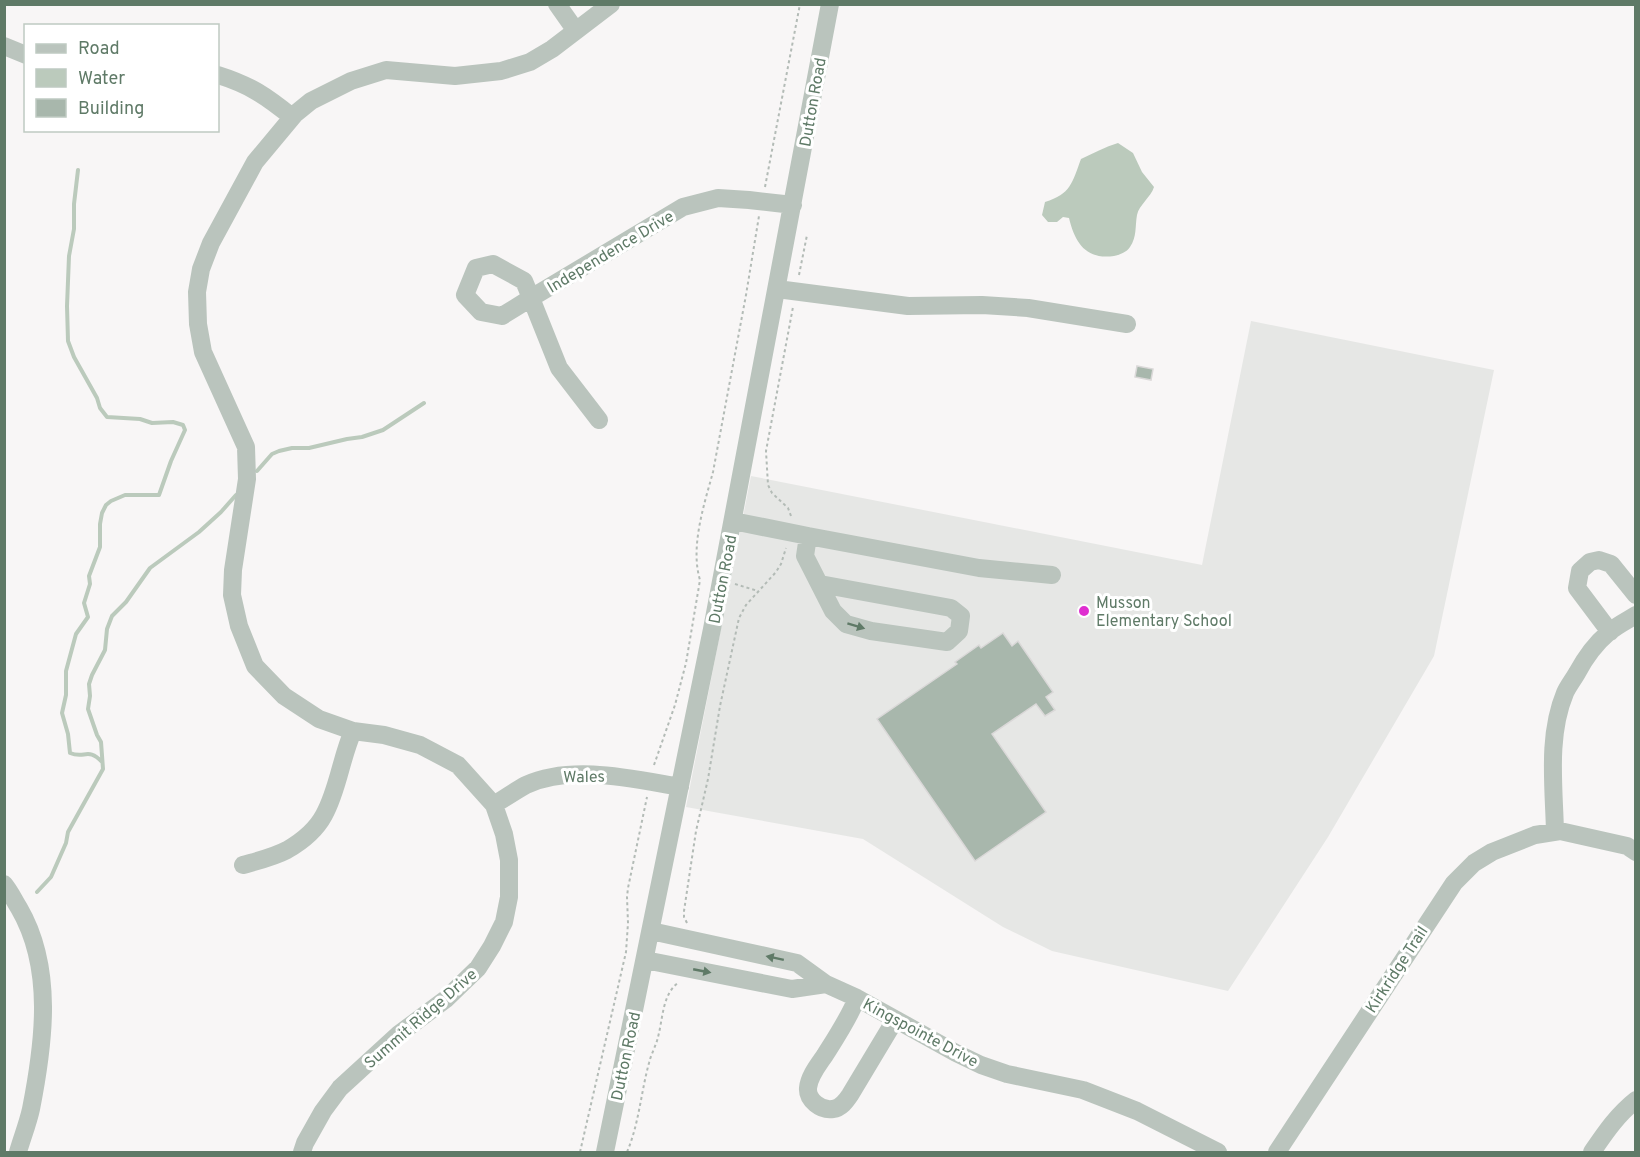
<svg xmlns="http://www.w3.org/2000/svg" width="1640" height="1157" viewBox="0 0 1640 1157" font-family="Overpass,sans-serif">
<rect width="100%" height="100%" fill="#f8f6f6"/>
<path fill="#e6e7e5" d="M1251,321l243,49 -60,286 -106,181 -100,154 -176,-40 -49,-24 -140,-88 -177,-32 65,-331 451,89z"/>
<path fill="#bbcabc" d="M1118,143l15,10 9,19 12,15c-3,10 -15,18 -17,28 -2,11 0,22 -7,32 -3,5 -11,8 -16,9 -28,4 -39,-13 -45,-38l-6,-1 -6,5h-9l-6,-7 3,-13c26,-8 27,-19 36,-43 13,-6 24,-12 37,-16z"/>
<g fill="none" stroke-linecap="round" stroke-linejoin="round">
<path stroke="#bbcabc" stroke-width="4" d="M78,170l-4,34v25l-5,27 -2,50 1,35 6,16 23,41 3,10 7,9 33,2 12,4 21,-1 10,3 2,5 -14,31 -12,34h-34l-14,6 -5,4 -4,8 -2,11v23l-11,29 1,8 -6,19 4,14 -12,17 -10,37v24l-4,18 6,21 2,19c15,6 18,-6 32,9
M257,471l15,-17 7,-3 13,-3h17l38,-9 15,-2 21,-7 41,-27
M37,892l14,-15 15,-34 2,-11 35,-63 -2,-27 -4,-7 -9,-26 2,-13 -1,-12 3,-9 13,-25 2,-21 5,-13 14,-14 24,-34 49,-36 22,-20 15,-17"/>
</g>
<path fill="#a8b7ac" stroke="#dad8d8" stroke-width="1.5" d="M1137,366l16,3 -2,11 -16,-3z
M1003,633l9,13 6,-5 35,51 -7,5 9,13 -10,6 -9,-12 -44,30 54,78 -71,49 -98,-142 80,-55 -2,-2 24,-17 2,3z"/>
<g fill="none" stroke-linecap="round" stroke-linejoin="round">
<path stroke="#b3bbb6" stroke-width="2" stroke-dasharray="3 3" stroke-linecap="butt" d="M765,187l35,-183
M799,275l8,-40
M791,516l-3,-8 -16,-15 -4,-8 -2,-34 27,-144
M735,584l23,7
M654,765l21,-60 11,-42 14,-83c-10,-33 4,-75 13,-108l33,-177 13,-79
M687,923l-3,-6v-6l12,-80 12,-52 12,-73 19,-88 7,-13 30,-33 5,-8 5,-16
M580,1152l46,-200 2,-29 -1,-26 1,-9 19,-91
M627,1152c12,-28 14,-60 22,-89 2,-9 7,-17 9,-26 5,-18 4,-43 21,-55"/>
<path stroke="#bac4bd" stroke-width="18" d="M557,4l19,27
M4,46l22,9
M218,75c32,10 48,21 74,42
M493,264l31,17 7,17 -29,18 -21,-4 -16,-17 11,-27z
M777,289l131,17 74,-1 46,3 99,16
M599,420l-40,-52 -28,-70 152,-91 35,-9 31,2 44,5
M733,521l75,15 -3,20 28,55 13,13 25,7 76,11 12,-11 2,-15 -10,-8 -131,-24
M808,536l171,32 73,7
M1610,632l-33,-44 3,-17 10,-9 9,-2 12,4 25,31
M494,805c11,-7 21,-14 32,-20 46,-21 107,-6 154,2
M1555,832c-1,-45 -8,-96 10,-139 3,-7 8,-13 12,-20 8,-15 18,-29 31,-40 8,-7 18,-12 28,-18
M243,865c14,-4 31,-8 44,-15 14,-8 29,-20 37,-35 14,-25 17,-57 29,-84
M4,884c6,7 10,16 15,24 35,60 25,135 12,201 -3,14 -9,29 -13,43
M651,931l146,32 29,21 31,14 99,55 25,12 26,9 76,16 54,21 81,41
M645,960l147,29 34,-5
M857,998c-8,20 -20,38 -32,57 -6,9 -16,21 -17,33 -1,12 13,23 25,21 8,-1 13,-8 17,-14l45,-75
M302,1152l3,-9 18,-32 17,-23 59,-54 47,-35 32,-31 14,-22 12,-24 5,-25v-37l-5,-26 -10,-29 -36,-40 -38,-20 -36,-10 -31,-4 -34,-12 -35,-23 -29,-30 -16,-40 -7,-31 1,-25 14,-91 -1,-32 -43,-95 -5,-28 -1,-32 4,-23 10,-26 44,-81 40,-48 16,-13 40,-20 35,-11 69,6 46,-5 29,-9 22,-13 59,-45
M605,1152l107,-523 118,-625
M1277,1152l177,-269 20,-20 18,-11 43,-17 25,-4 67,15 9,6
M1592,1152c13,-19 25,-37 44,-52"/>
</g>
<defs><path id="oneway-solid" d="M-6-.8H1V-3.2L6.5 0L1 3.2V.8H-6Z" transform="scale(1.5)"/></defs>
<g fill="#5f7a67">
<use href="#oneway-solid" transform="translate(856 626) rotate(17)"/>
<use href="#oneway-solid" transform="translate(775 958) rotate(-168)"/>
<use href="#oneway-solid" transform="translate(702 971) rotate(11)"/>
</g>
<circle fill="#df2fd0" stroke="#fff" stroke-width="2" cx="1084" cy="611" r="6"/>
<g text-anchor="middle" stroke-width="6" stroke-linejoin="round" paint-order="stroke">
<g font-size="16" fill="#5f7a67" stroke="#fff">
<text transform="translate(812 102) rotate(-80)" y="6">Dutton Road</text>
<text transform="translate(610 251) rotate(-31)" y="6">Independence Drive</text>
<text transform="translate(722 579) rotate(-79)" y="6">Dutton Road</text>
<text transform="translate(584 776) rotate(-1)" y="6">Wales</text>
<text transform="translate(1396 969) rotate(-57)" y="6">Kirkridge Trail</text>
<text transform="translate(420 1018) rotate(-41)" y="6">Summit Ridge Drive</text>
<text transform="translate(921 1032) rotate(28)" y="6">Kingspointe Drive</text>
<text transform="translate(625 1056) rotate(-78)" y="6">Dutton Road</text>
</g>
<g font-size="16" fill="#5f7a67" stroke="#fff" text-anchor="start">
<text x="1096" y="608">Musson<tspan x="1096" dy="18">Elementary School</tspan></text>
</g>
</g>
<rect width="1640" height="1157" fill="none" stroke="#5f7a67" stroke-width="12"/>
<rect x="24" y="24" width="195" height="108" fill="#ffffff" stroke="#bfcac2" stroke-width="1.5"/>
<rect x="36" y="44" width="30" height="9" fill="#bac4bd" stroke="#bfcac2" stroke-width="1.5"/>
<text x="78" y="54" font-size="18" fill="#5f7a67">Road</text>
<rect x="36" y="69" width="30" height="18" fill="#bbcabc" stroke="#bfcac2" stroke-width="1.5"/>
<text x="78" y="84" font-size="18" fill="#5f7a67">Water</text>
<rect x="36" y="99" width="30" height="18" fill="#a8b7ac" stroke="#bfcac2" stroke-width="1.5"/>
<text x="78" y="114" font-size="18" fill="#5f7a67">Building</text>
</svg>
